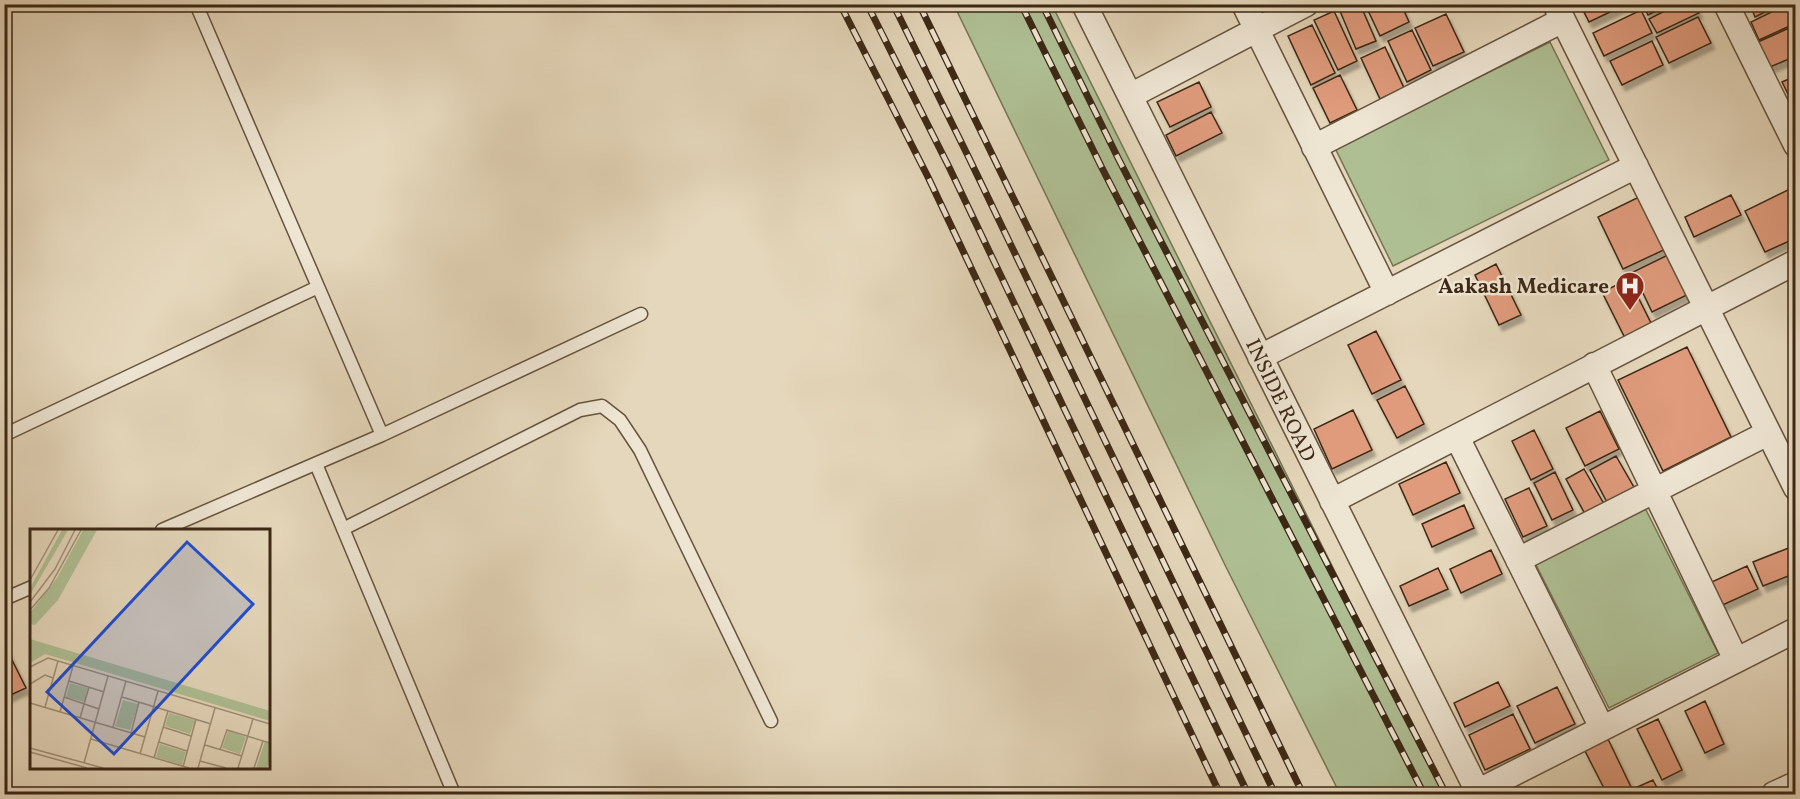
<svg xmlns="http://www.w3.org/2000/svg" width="1800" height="799" viewBox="0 0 1800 799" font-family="Vollkorn,serif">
<defs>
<filter id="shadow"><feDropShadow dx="3.5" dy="6" stdDeviation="1.5" flood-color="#0004"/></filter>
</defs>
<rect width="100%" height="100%" fill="#e5d7bb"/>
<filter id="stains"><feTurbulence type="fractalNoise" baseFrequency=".00333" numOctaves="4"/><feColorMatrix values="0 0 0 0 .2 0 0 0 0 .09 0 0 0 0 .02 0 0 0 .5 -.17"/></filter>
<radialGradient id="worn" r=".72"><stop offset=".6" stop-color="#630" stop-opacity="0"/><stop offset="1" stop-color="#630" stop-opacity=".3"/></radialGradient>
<path fill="#afbf94" stroke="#767454" stroke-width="1.5" d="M954,5h98l394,789h-106l-115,-229z
M1550,42l59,118 -216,106 -58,-118z
M1645,508l73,145 -109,55 -74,-145z"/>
<path fill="#df9b7b" stroke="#3c2815" stroke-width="1.5" filter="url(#shadow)" d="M1337,4h23l16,37 -20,8z
M1365,4h36l8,18 -29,14z
M1580,4h47l-38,18z
M1643,4h27l-22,11z
M1678,4h17l4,9 -42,20 -8,-14z
M1750,4h31l-26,13z
M1788,4h8v19l-37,17 -8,-18z
M1641,10l11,23 -48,23 -11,-23z
M1334,11l23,50 -19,9 -24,-50z
M1446,14l18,38 -31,14 -18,-38z
M1698,17l13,26 -42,20 -13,-26z
M1312,25l23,48 -24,12 -23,-49z
M1796,25v31l-26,11 -12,-25z
M1412,30l19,40 -24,12 -19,-41z
M1652,41l11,24 -41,20 -12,-24z
M1385,47l19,41 -24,11 -19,-41z
M1340,75l17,35 -27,13 -17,-35z
M1796,76v34l-14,-28z
M1199,82l12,25 -41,20 -13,-25z
M1211,112l11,21 -46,23 -10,-21z
M1794,187l2,51 -31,14 -20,-41z
M1643,195l25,53 -45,21 -25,-52z
M1731,195l10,20 -47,22 -9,-20z
M1674,252l19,40 -41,20 -19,-40z
M1496,264l25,51 -22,10 -24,-50z
M1629,279l23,46 -27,13 -23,-46z
M1376,331l25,49 -29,14 -24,-49z
M1687,347l44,90 -68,34 -45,-91z
M1405,386l19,38 -27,14 -20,-38z
M1353,410l19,40 -40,19 -18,-40z
M1600,411l19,38 -34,17 -19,-38z
M1534,430l19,39 -22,11 -19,-39z
M1616,456l19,33 -27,15 -18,-34z
M1446,462l14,31 -47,22 -14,-31z
M1584,469l20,35 -19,10 -19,-35z
M1555,472l18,38 -21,10 -18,-37z
M1529,488l18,38 -24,11 -18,-38z
M1464,505l10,23 -42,19 -10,-23z
M1796,545v28l-33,13 -10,-24z
M1491,550l11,24 -41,19 -11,-24z
M1747,566l11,23 -42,19 -11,-23z
M1438,568l10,21 -39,17 -9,-20z
M7,650l19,38 -22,10v-46z
M1498,682l12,24 -45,21 -11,-24z
M1557,687l18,37 -40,19 -18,-37z
M1705,701l19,43 -19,9 -20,-42z
M1513,714l17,35 -45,21 -16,-35z
M1658,719l24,51 -20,10 -25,-51z
M1608,739l23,48 -15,7h-9l-22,-43z
M1653,780l7,14h-25l-2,-5z"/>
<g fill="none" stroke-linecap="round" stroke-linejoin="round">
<g stroke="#66543e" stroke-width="15">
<path id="lane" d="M196,4l186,431
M4,435l314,-148
M316,464l138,330
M343,529l237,-119 22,-4 18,14 20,30 131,271
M162,530l220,-95 259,-121
M4,599l28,-12"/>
</g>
<g stroke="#66543e" stroke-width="27">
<path id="street" d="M1084,4l395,790
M1244,4l143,289
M1555,4l241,484
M1726,4l70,141
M1130,96l176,-92
M1314,147l249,-127
M1260,357l376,-191
M1594,365l142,295
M1457,437l145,291
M1332,501l464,-239
M1518,560l250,-127
M1477,792l319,-162
M1774,794l22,-10"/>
</g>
<use href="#lane" stroke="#eee5d3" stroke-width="12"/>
<use href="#street" stroke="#eee5d3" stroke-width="24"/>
<g stroke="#3c2815" stroke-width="7">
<path id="rail" d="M840,4l88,173 292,617
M867,4l82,163 299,627
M893,4l76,154 306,636
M919,4l384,790
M1021,4l81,164 322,626
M1042,4l77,156 327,634"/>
</g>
<use href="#rail" stroke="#eee5d3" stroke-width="4.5" stroke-dasharray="14" stroke-linecap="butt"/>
</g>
<defs>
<g id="hospital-pin" transform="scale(1.5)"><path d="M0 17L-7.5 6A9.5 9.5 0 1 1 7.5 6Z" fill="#8f2418" stroke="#eee5d3"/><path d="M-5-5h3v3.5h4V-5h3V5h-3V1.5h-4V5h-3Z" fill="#fff"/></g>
</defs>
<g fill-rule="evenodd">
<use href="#hospital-pin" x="1630" y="286"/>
</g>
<g text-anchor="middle" stroke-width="5" stroke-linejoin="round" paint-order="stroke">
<g font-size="21" font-weight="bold" fill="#3c2815" stroke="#eee5d3" text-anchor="end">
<text x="1609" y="293">Aakash Medicare</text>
</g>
<g font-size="21" fill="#3c2815" stroke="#eee5d3">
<text transform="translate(1281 400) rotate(64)" y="7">INSIDE ROAD</text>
</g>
</g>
<g transform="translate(30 529)">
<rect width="240" height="240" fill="#e5d7bb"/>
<path d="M32,1h6l-38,65v-7zM53,1h14l-39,70 -23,25 -5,-1v-11l27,-35zM0,110l240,72v10l-225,-67 -15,9zM40,154l18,5 -4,14 -18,-5zM93,171l15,4 -8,26 -15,-4zM139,184l26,7 -5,14 -25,-8zM198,202l18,6 -6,17 -18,-6zM235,212l5,2v16l-3,9h-11zM130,215l26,8 -4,13 -26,-8z" fill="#afbf94"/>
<path fill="none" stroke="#a19179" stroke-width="1.5" d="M0,51l28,-50M0,73l25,-33 20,-39M0,81l19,-22 32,-58M0,138l18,-9 222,66M39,152l35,11M0,155l15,-9 8,3M34,168l35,12M92,168l89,27M0,174l115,34M15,178l13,-46M30,183l13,-46M50,189l9,-31M83,198l13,-46M133,198l28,9M101,204l8,-31M61,210l98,29M129,213l28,9M175,216l37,11M0,219l73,20M190,221l7,-20 43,13M0,223l57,16M110,225l18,-63M124,229l14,-47M170,232l26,7M54,234l24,-87M153,238l13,-48M168,239l17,-60M208,239l15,-49M224,239l9,-27"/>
<path fill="#1d4ed8" fill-opacity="0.15" stroke="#1d4ed8" stroke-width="3" d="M157,13l66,62 -139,150 -67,-62z"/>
<rect width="240" height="240" fill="none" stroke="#3c2815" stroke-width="3"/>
</g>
<rect width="1800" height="799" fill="none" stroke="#e5d7bb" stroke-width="24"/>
<rect x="6" y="6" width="1788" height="787" fill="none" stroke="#3c2815" stroke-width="3"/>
<rect x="12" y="12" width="1776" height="775" fill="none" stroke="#3c2815" stroke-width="1.5"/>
<rect width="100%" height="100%" filter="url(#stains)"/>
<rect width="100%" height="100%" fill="url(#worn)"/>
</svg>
